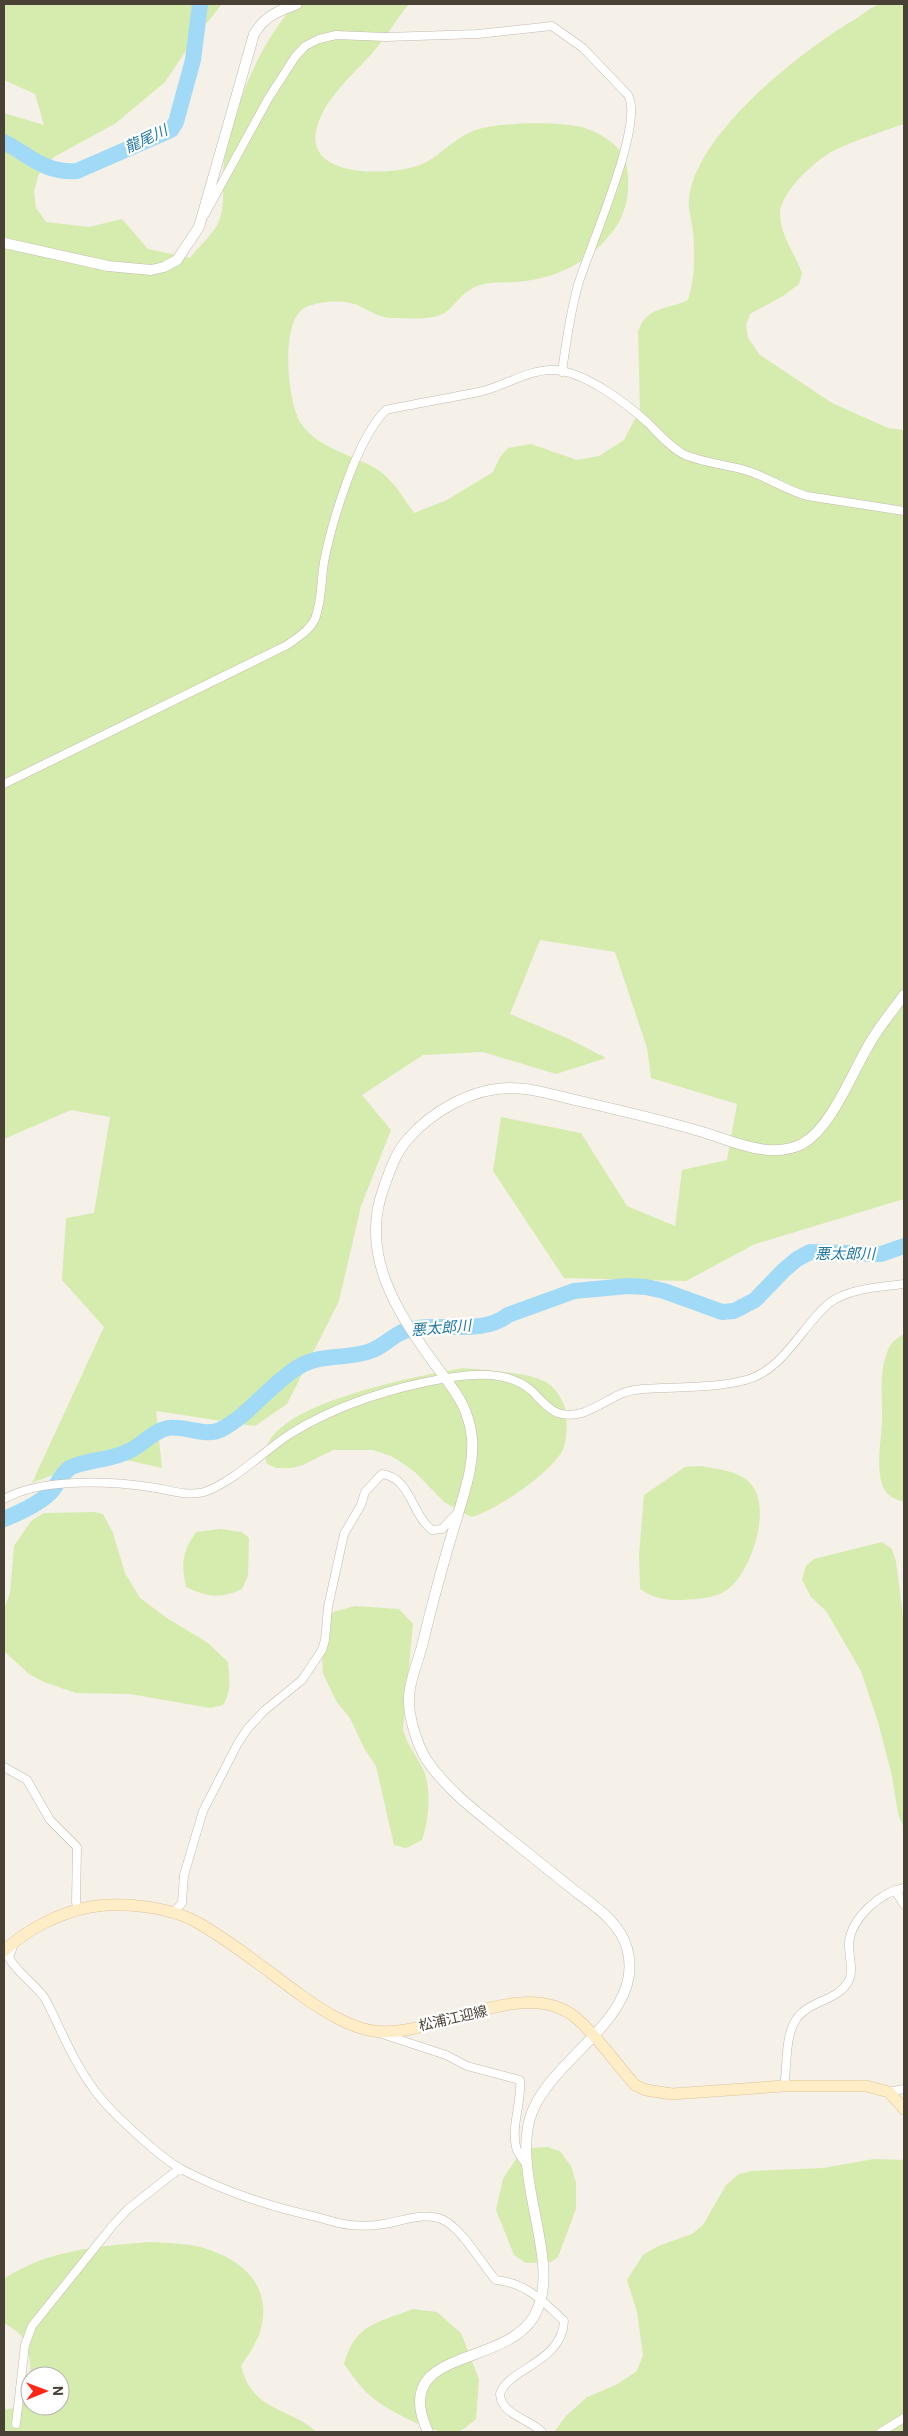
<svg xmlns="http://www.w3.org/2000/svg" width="908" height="2436" viewBox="0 0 908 2436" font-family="Roboto,'Noto Sans JP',sans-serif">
<rect width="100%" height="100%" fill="#f5f0e8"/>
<path fill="#d5ecae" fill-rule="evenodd" d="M4,4h218l-28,35 -29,43 -49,41 -62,34 -15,17 -5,17 2,17 10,14 43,5 33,-8 26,30 42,9c9,-12 26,-26 30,-40 6,-18 1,-38 4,-56 8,-51 36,-122 72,-158h113c-13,16 -23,33 -36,48 -19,22 -46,44 -55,72 -19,54 68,52 99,42 20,-6 35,-27 56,-35 22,-9 84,-10 108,-4 16,4 41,18 45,35 5,24 2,50 -13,69 -25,33 -58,48 -98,51 -14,1 -29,-1 -42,6 -11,5 -18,17 -27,24 -13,9 -38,6 -53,6 -14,0 -22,-7 -34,-12 -14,-7 -39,-5 -53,1 -27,12 -19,98 -4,118 18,24 49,29 73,43 17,10 27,28 39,45l33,-13 46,-28 7,-15 8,-9 23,-4 46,16 22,-4 25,-16 16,-31 -2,-77c8,-26 29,-22 50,-32 7,-21 7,-46 5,-68 -1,-11 -5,-22 -4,-34 8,-65 110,-145 163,-177 9,-5 21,-16 29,-17 8,-1 16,0 23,0v120c-23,8 -49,16 -71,27 -18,10 -52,40 -53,62 0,23 15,40 22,60l-3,11 -16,12 -33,18 -4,11 2,13 12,17 72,48 56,25 16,2v769l-149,45 -69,37 -122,-3 -71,-107 8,-54 80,16 46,73 48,20 7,-56 45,-10 10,-56 -86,-26 -4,-30 -32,-96 -75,-12 -30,74 57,24 39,20 -50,16 -73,-22 -60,3 -61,40 29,35 -30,76 -22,95 -52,103 -32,22 -99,-15 6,57 -57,-13 -73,28 72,-156 -42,-47 4,-62 28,-5 16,-96 -39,-7 -67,29v-1026l40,12 -9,-31 -31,-14z
M904,1334v168c-10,-3 -19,-7 -22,-18 -6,-19 -1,-42 0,-62 1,-24 -4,-49 6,-72 3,-8 9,-12 16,-16z
M463,1368c20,2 69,4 86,16 8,6 16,19 17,29 1,10 1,24 -2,34 -9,24 -69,64 -93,70l-27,-15 -28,-29 -12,-9 -13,-8 -18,-6h-40l-30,15 -12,3h-15l-9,-4c-20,-58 157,-89 196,-96z
M700,1466c16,3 34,4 47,14 28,22 5,92 -20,110 -11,8 -30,9 -44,10 -17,0 -29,-1 -43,-11l-1,-34 5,-60 41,-28z
M94,1512l9,2 10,19 12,40 15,25 27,20 41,25 20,19c1,16 4,29 -5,43l-13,3 -80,-14 -54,-1 -32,-11 -15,-8 -25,-23v-41l6,-17 4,-47 17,-25 13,-8z
M220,1529l22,3 7,6 -1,38 -6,13c-22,10 -34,8 -56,-2 -5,-24 -4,-34 10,-55z
M882,1542l10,7 4,12 8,63v204l-6,-14 -6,-38 -14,-54 -17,-51 -35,-60 -15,-14 -9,-17 4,-14 8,-7z
M355,1606l44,3 14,15 -10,105c4,15 12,25 19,38 10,18 7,54 0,73l-16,8 -12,-3 -18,-79 -12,-18 -14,-30 -14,-17 -13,-28 -2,-39 8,-18 4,-4z
M547,2147l13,4 11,15 5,16v27l-18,48 -7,5 -25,1 -12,-8 -18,-45 7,-31 15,-23 14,-8z
M874,2159l30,1v272h-350l12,-16 21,-19 29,-12 21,-14 6,-16 -6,-43 -10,-32 16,-25 15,-9 34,-12 11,-9 23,-40 13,-11 13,-3 71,-3z
M150,2242c16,1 34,1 50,5 41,11 74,38 60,85 -4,12 -12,23 -19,34 12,46 46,40 76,66h-313v-22c4,-1 11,-2 15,-4 17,-11 13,-54 3,-69 -4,-6 -12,-10 -18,-14v-44c42,-29 96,-33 146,-37zM30,2376h30v30h-30z
M413,2309l24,3 24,21 18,46 -3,40c-5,4 -12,11 -19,13 -21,4 -66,-20 -83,-33 -13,-10 -21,-23 -30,-35 11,-41 34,-41 69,-55z"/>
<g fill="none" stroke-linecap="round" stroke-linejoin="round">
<path stroke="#a0daf6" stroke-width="16" d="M4,142c27,14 40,31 73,29l94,-41 5,-8 17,-62 7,-56
M4,1519c15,-6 33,-14 46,-26 9,-9 12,-23 24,-27 18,-7 38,-6 55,-15 13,-6 24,-20 39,-23 16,-3 37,9 52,2 30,-15 53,-49 80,-64 22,-13 50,-6 73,-16 12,-5 20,-15 32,-19 32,-11 75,6 103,-16l66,-24 54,-5 18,1 18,4 58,21 12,-1 21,-11 29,-30 13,-11 13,-7 71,2 23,-8"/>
<g stroke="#c5baad" stroke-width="9">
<path id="minor" d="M205,214l63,-115 27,-42 10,-11 14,-7 17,-4 50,2 92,-3 74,-8 31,22 45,47c17,29 -39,153 -50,190 -8,29 -12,57 -16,87
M4,784l283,-139c11,-8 22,-14 28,-26 7,-18 6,-39 9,-57 8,-41 33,-124 62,-152 32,-7 65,-12 97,-19 23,-6 45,-21 69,-21 31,0 74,33 96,53 11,11 23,25 37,32 20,8 43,10 63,16 21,7 38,19 59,25l97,15
M4,1499c37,-21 104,-18 146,-12 16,2 37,10 54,5 28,-9 60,-41 86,-58 46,-29 104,-47 157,-56 29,-5 62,-7 85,13 7,7 17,19 26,22 24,8 45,-12 65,-20 12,-5 26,-4 39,-5 28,-1 57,-1 84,-8 37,-10 55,-52 82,-76 19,-16 53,-17 76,-20
M4,1767l23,13 23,40 27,27 -1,55 2,7
M895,1890l9,15
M173,1913l9,-10 2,-28 19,-64 35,-68 10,-15 17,-18 37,-30 20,-30 3,-10 3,-33 16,-73 17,-29 4,-13 17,-18c29,4 29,40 50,56l10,-1 16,-17
M14,1943l-5,15c10,17 27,26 37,42 16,32 30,68 53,96 15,19 62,62 82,73 42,22 90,38 136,48 11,3 22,7 33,8 11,1 24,1 34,-1 19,-3 45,-14 63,-2 19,13 34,41 49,58 30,3 47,21 68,41 -2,42 -56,47 -64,73 1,21 30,25 42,38
M379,2033l67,22 21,11 53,14c2,22 -9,45 -4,67 1,6 7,12 10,17
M784,2086c4,-22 0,-49 13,-68 13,-18 42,-17 52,-38 5,-10 -1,-27 0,-38 3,-25 32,-50 55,-54
M889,2092l15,-3
M16,2424l9,-79 7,-19 81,-101 15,-16 52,-41
M881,2432l23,-14"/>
</g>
<g stroke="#c5baad" stroke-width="11">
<path id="tertiary" d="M4,243l104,23 43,4 13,-3 13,-7 22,-33 55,-193c11,-18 24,-23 43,-30
M428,2432c-39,-84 73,-64 105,-114 32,-50 -21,-137 -3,-200 18,-60 117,-100 97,-170 -8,-28 -36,-44 -57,-61 -25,-20 -50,-40 -76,-61 -25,-20 -50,-40 -68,-67 -9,-15 -18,-43 -17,-61 0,-17 9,-36 13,-52 11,-46 23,-90 37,-135 7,-24 15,-47 13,-73 -4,-34 -19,-49 -38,-75 -38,-52 -75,-110 -50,-176 6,-17 12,-35 24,-48 24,-28 65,-51 102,-51 25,0 50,9 74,14 42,10 83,19 125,32 28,9 63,25 93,10 31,-17 52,-77 71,-106 9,-15 21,-29 31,-43"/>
</g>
<g stroke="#dcc496" stroke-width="12">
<path id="secondary" d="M4,1951c23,-22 55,-38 86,-44 32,-6 82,0 110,17 36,21 69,48 102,72 20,14 46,31 71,35 62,8 148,-56 202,-14 23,19 40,46 60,68l11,5 26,4 112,-8h82l23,6 15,17"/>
</g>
<use href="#minor" stroke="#fff" stroke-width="8"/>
<use href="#tertiary" stroke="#fff" stroke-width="10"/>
<use href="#secondary" stroke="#ffedc8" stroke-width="11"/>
</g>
<g text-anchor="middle" stroke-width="4.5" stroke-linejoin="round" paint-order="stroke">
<g font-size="14" fill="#494036" stroke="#fff">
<text transform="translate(453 2018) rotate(-13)" y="5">松浦江迎線</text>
</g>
<g font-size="15" font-style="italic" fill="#2278a5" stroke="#fff">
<text transform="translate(146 139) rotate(-25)" y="5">龍尾川</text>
<text x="845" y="1259">悪太郎川</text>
<text transform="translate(441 1328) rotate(-5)" y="5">悪太郎川</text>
</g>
</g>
<rect width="908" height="2436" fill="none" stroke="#494036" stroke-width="10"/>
<g transform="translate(45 2391) rotate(89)"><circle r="24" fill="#ffffff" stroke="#b6b3af"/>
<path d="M0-4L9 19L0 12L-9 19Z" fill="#ff2615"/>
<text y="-8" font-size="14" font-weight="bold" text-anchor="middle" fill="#494036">N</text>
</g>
</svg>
